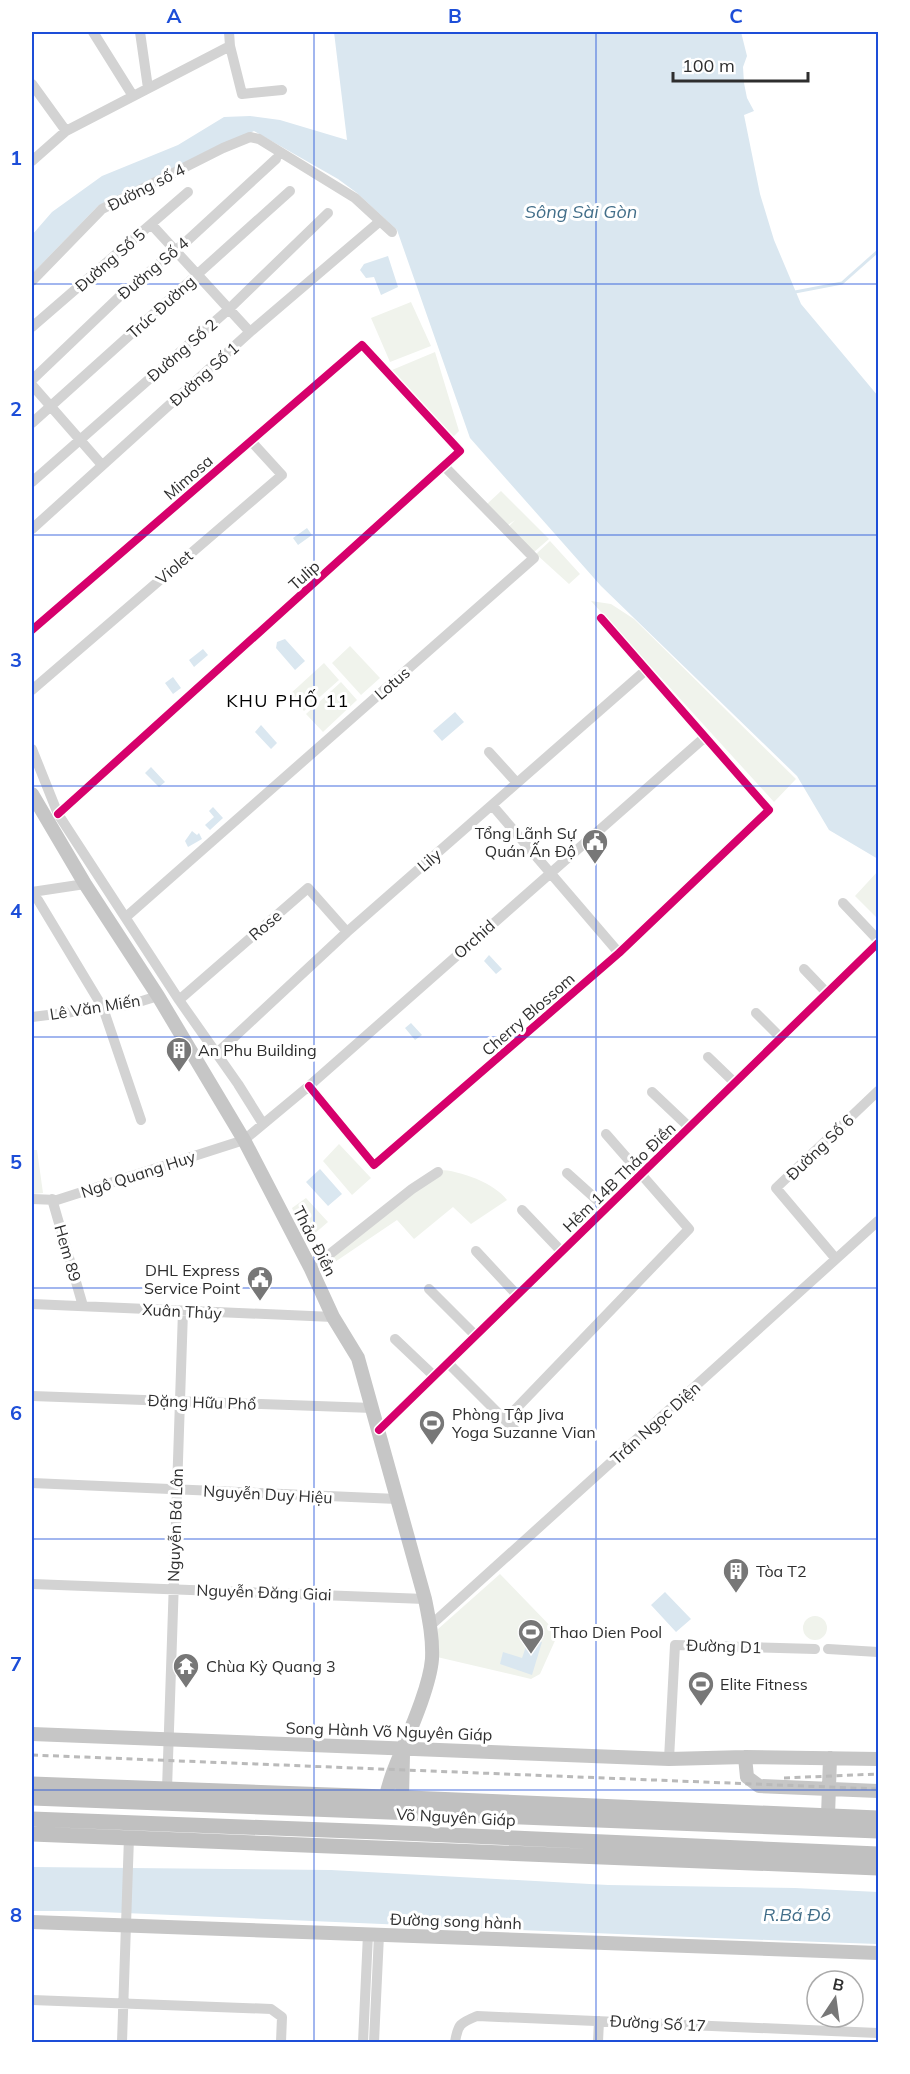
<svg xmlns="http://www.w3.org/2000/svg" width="910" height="2074" viewBox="0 0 910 2074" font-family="Mulish,sans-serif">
<rect width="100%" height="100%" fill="#fff"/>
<path fill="#f0f3ec" d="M411,302l20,44 -41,16 -19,-44z
M435,352l24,79 -6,6 -61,-67z
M501,491l48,48 -15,13 -26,-25 7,-7 -7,5 -21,-21z
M550,541l30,33 -11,10 -33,-30z
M591,601l20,3 23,15 162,160 -22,23z
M350,646l30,32 -19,17 -29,-32z
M324,663l15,17 -35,31 -15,-16z
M341,682l16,18 -34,32 -17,-18z
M878,871v48l-23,-23z
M339,1144l32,34 -19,17 -29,-34z
M32,1150h5l6,43 -11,1z
M437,1170c20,-1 58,13 70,30l-36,24 -18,-17 -39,32 -17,-19 -71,48 -5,-7z
M306,1198l22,24 -22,19 -14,-33z
M500,1574l58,60 -18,40 -9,5 -94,-22 1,-28z
M803 1628a12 12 0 1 1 24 0a12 12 0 1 1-24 0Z"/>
<path fill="#dae7f0" d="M334,32h407l6,24 -4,11 1,16 3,15 7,13 -10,4 16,79 14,46 27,64 77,92v463l-49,-29 -32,-54 -196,-190 -131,-148 -73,-208 -40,-37 -19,-14 -84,-48 -156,75 -66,68v-39l20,-23 50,-36 76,-31 46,-28 26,-1 30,4 67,20z
M388,256l10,31 -17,8 -7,-18 -8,1 -6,-8 4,-6z
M307,528l5,7 -14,10 -5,-7z
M285,639l20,22 -10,9 -19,-22 1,-6z
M203,649l5,6 -14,12 -5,-7z
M173,677l8,11 -8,6 -8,-11z
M455,712l9,10 -22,19 -9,-10z
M261,725l16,18 -6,6 -16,-17z
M151,767l14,15 -6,5 -14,-14z
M213,807l10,11 -13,12 -5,-5 9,-8 -5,-6z
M192,831l5,4 2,-2 3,6 -14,8 -3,-6z
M489,955l13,14 -6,5 -12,-13z
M411,1023l11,12 -7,5 -10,-12z
M320,1169l22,25 -14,12 -22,-24z
M665,1592l26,27 -15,13 -25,-27z
M529,1638l13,4 -10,33 -32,-11 3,-12 19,6z
M32,1867l299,3 277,15 187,3 83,4v52c-267,-9 -534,-22 -801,-33h-45z"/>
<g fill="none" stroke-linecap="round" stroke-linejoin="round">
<path stroke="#dae7f0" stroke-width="3" d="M795,292l47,-9 36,-32"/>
<path stroke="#d3d3d3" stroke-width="10" d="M93,32l40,64
M140,32l8,56
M229,32l1,14 12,48 40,-4
M32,84l34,47
M32,161l34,-30 164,-85
M151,224l99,108
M32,281l70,-72 121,-61 27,-11 9,2 96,59 37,34
M32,327l156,-135
M32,380l88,-84 68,-56 88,-81
M32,385l70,80
M32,423l258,-232
M32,482l197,-173 99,-96
M32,529l218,-197 129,-110
M32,630l330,-285 98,106 -402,363
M32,690l250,-215 -31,-34
M32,749l26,65 121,186 59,84 25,40
M489,752l28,31
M492,805l127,148
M32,892l53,-8
M38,900l65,108 38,112
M843,903l35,37
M126,917l408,-359 -90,-92
M804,969l23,24
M179,1000l129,-112 39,44
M756,1013l25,25
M32,1017l97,-12 29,-9
M217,1053l130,-121 299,-262
M708,1057l27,26
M309,1086l65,79 245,-212 150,-143 -168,-192
M652,1092l37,35
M567,1173l39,35
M32,1199l25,1 187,-60 65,-54 395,-348
M52,1199l31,107
M522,1210l40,42
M476,1251l41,44
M836,1259l-60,-71 102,-97
M311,1269l101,-80 26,-17
M429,1289l47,47
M32,1304l301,13
M395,1339l39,37
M448,1363l67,67
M32,1396l341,12
M505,1420l184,-191 -83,-95
M379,1430l499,-487
M32,1483l365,16
M32,1584l393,15
M431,1625l447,-404
M828,1649l50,3
M669,1759l6,-114 140,4
M167,1789l16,-478
M32,2000l239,9 11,8 -1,25
M122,2042l7,-205
M363,2042l5,-108
M374,2042l5,-107
M455,2042c3,-18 5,-19 22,-26l401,17
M598,2042l1,-21"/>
<path stroke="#c6c6c6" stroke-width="14" d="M32,794l53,90 73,112 86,144 67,129 22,48 25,41 67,241c4,20 8,39 7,60 -2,25 -19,65 -29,89 -7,17 -14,31 -17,49
M32,1734l637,25 76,-2 133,2
M745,1757l2,20 12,9 119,5
M402,1797l1,-43
M828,1816l2,-58
M32,1922l846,31"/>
<path stroke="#c0c0c0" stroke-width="15" d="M32,1784l354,13 492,21
M32,1798l846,33
M32,1819l347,13 499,22
M32,1834l846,34"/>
<path stroke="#bababa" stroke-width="3" stroke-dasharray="6 4.5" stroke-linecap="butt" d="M32,1755l846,34
M784,1778l94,-4"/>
<g stroke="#fff" stroke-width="11">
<path id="cycleway" d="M32,630l330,-285 98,106 -402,363
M309,1086l65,79 245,-212 150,-143 -168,-192
M379,1430l499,-487"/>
</g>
<use href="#cycleway" stroke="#d6006c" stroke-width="8"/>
</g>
<path fill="none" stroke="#1d4ed8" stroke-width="1.5" stroke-opacity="0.55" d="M314,32v2010M596,32v2010M32,284h846M32,535h846M32,786h846M32,1037h846M32,1288h846M32,1539h846M32,1790h846"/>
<defs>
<g id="civic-pin" transform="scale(1.35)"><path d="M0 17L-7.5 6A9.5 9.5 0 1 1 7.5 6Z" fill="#777" stroke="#fff"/><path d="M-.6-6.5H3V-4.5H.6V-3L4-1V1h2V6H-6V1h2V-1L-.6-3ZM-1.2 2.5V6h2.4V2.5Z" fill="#fff"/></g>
<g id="building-pin" transform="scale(1.35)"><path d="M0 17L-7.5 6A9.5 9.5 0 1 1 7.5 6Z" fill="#777" stroke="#fff"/><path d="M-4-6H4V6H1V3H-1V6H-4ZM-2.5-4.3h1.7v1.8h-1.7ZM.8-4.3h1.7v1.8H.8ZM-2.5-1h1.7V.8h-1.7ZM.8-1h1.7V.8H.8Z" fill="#fff"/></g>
<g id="stadium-pin" transform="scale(1.35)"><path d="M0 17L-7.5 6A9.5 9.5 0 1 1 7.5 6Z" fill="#777" stroke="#fff"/><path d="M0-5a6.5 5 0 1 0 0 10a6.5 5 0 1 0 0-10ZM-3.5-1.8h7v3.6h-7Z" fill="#fff"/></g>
<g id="temple-pin" transform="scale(1.35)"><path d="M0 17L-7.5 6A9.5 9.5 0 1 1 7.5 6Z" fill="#777" stroke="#fff"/><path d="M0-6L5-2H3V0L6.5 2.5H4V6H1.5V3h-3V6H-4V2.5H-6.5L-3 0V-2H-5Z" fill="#fff"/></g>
</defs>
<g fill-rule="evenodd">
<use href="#civic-pin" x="595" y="842"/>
<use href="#building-pin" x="179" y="1050"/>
<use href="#civic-pin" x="260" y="1279"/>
<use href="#stadium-pin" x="432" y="1423"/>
<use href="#building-pin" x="736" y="1571"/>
<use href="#stadium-pin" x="531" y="1632"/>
<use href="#temple-pin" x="186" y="1666"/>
<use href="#stadium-pin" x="701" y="1684"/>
</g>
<g text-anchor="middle" stroke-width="6" stroke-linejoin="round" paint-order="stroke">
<g font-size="16" fill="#2e2e2e" stroke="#fff">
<text transform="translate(146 187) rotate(-27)" y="6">Đường số 4</text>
<text transform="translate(110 260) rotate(-41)" y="6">Đường Số 5</text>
<text transform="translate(153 268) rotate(-40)" y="6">Đường Số 4</text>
<text transform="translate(161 307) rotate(-42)" y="6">Trúc Đường</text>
<text transform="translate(182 350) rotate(-41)" y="6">Đường Số 2</text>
<text transform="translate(204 374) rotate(-42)" y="6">Đường Số 1</text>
<text transform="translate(188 477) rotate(-41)" y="6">Mimosa</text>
<text transform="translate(174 567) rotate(-41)" y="6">Violet</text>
<text transform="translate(304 575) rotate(-42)" y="6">Tulip</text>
<text transform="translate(392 683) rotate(-41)" y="6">Lotus</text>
<text transform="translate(429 860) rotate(-41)" y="6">Lily</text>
<text transform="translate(265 925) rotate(-41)" y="6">Rose</text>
<text transform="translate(474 939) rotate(-42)" y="6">Orchid</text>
<text transform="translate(95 1007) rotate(-9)" y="6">Lê Văn Miến</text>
<text transform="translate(528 1014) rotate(-41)" y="6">Cherry Blossom</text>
<text transform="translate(820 1147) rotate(-44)" y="6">Đường Số 6</text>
<text transform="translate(138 1174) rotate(-18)" y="6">Ngô Quang Huy</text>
<text transform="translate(619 1177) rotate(-44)" y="6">Hẻm 14B Thảo Điền</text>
<text transform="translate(315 1241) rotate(63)" y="6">Thảo Điền</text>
<text transform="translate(68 1253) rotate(74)" y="6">Hem 89</text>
<text transform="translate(182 1311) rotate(3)" y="6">Xuân Thủy</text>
<text transform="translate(202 1402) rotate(2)" y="6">Đặng Hữu Phổ</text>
<text transform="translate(655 1423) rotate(-42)" y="6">Trần Ngọc Diện</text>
<text transform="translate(268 1494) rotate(3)" y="6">Nguyễn Duy Hiệu</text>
<text transform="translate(175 1525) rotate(-88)" y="6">Nguyễn Bá Lân</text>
<text transform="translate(264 1592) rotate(2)" y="6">Nguyễn Đăng Giai</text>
<text transform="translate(724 1646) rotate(2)" y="6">Đường D1</text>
<text transform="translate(389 1731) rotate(2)" y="6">Song Hành Võ Nguyên Giáp</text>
<text transform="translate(456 1817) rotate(3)" y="6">Võ Nguyên Giáp</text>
<text transform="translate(456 1921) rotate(2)" y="6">Đường song hành</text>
<text transform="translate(658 2023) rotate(3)" y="6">Đường Số 17</text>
</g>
<g font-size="16" fill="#2e2e2e" stroke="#fff" text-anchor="start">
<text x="576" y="839" text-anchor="end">Tổng Lãnh Sự<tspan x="576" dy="18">Quán Ấn Độ</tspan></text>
<text x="198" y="1056">An Phu Building</text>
<text x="240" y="1276" text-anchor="end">DHL Express<tspan x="240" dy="18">Service Point</tspan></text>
<text x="452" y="1420">Phòng Tập Jiva<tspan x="452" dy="18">Yoga Suzanne Vian</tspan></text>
<text x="756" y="1577">Tòa T2</text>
<text x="550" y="1638">Thao Dien Pool</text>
<text x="206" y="1672">Chùa Kỳ Quang 3</text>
<text x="720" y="1690">Elite Fitness</text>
</g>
<g font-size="18" font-style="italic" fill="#426e89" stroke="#fff">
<text x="581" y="218">Sông Sài Gòn</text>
<text x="797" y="1921">R.Bá Đỏ</text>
</g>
<g font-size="18" letter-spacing="1.5" fill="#000" stroke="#fff">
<text x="288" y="707">KHU PHỐ 11</text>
</g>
</g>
<rect width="910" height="2074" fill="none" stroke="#ffffff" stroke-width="66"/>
<g transform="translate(835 1999) rotate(13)"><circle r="28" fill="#ffffff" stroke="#ababab" stroke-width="1.5"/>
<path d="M0-4.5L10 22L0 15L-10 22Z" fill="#777777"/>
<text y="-9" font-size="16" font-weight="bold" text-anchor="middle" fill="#2e2e2e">B</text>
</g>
<path d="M673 72v9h135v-9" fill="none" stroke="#2e2e2e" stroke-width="3"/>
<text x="682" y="72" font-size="18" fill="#2e2e2e" stroke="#ffffff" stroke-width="4.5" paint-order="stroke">100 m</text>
<rect x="33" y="33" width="844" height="2008" fill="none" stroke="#1d4ed8" stroke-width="2"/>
<g font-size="20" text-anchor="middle" font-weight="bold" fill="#1d4ed8">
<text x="174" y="23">A</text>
<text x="455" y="23">B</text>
<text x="736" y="23">C</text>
<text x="16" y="165">1</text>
<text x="16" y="416">2</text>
<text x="16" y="667">3</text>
<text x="16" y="918">4</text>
<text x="16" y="1169">5</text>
<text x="16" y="1420">6</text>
<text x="16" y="1671">7</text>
<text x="16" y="1922">8</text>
</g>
</svg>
